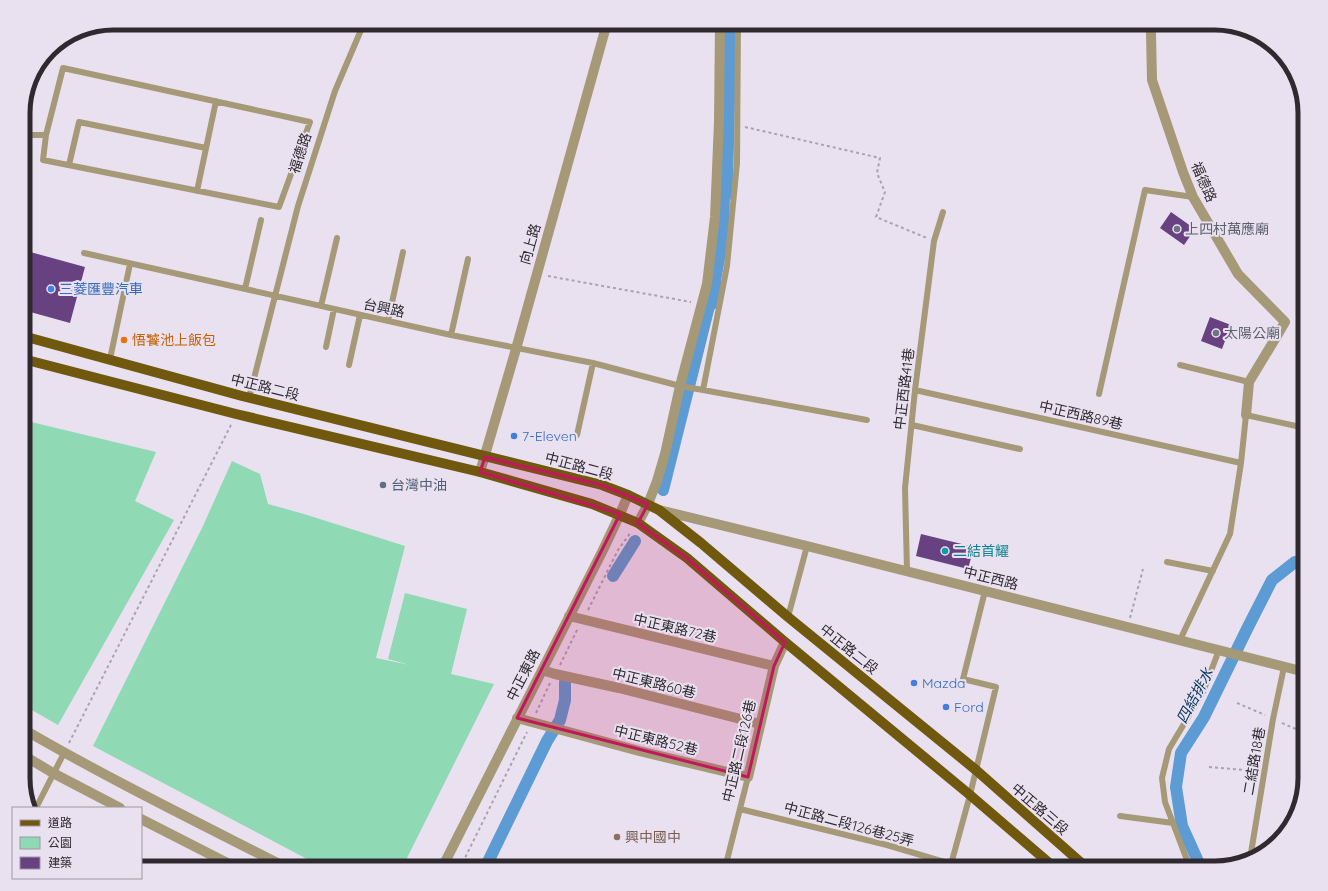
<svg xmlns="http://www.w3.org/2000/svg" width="1328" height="891" viewBox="0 0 1328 891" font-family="Quicksand,'Noto Sans TC',sans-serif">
<rect width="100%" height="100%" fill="#eae1f0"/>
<path fill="#8fd9b4" d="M23,420l133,32 -21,49 39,19 -116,205 -35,-20z
M232,461l28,13 8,30 36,10 101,32 -29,112 34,7 -22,-6 17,-66 62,16 -16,65 43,10 -92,184h-78l-231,-122 110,-220z"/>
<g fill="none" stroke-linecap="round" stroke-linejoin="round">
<path stroke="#5c9bd3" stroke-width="3.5" d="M731,198l4,-175
M690,381l4,1 18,-73 4,-3 5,-23"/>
<path stroke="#5c9bd3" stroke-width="12" d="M663,490l51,-204 9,-49 5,-214
M613,576l22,-35
M485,868l62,-127 13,-21 5,-20v-18
M1201,868l-19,-42 -6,-39 5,-34 23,-36 44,-90 24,-47 23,-18h10"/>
</g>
<path fill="#684280" d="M1171,212l24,17 -11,16 -24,-17z
M23,250l62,17 -15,56 -47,-13z
M1210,317l21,8 -9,24 -21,-8z
M921,534l53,13 -6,22 -52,-13z"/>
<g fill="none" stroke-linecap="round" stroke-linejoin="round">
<path stroke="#aaa2ae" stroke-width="2" stroke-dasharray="3 3" stroke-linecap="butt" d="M745,127l135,31 -3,15 8,19 -9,25 51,21
M548,276l143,26
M588,610l30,-60 13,-18
M1130,618l13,-49
M560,665l18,-37
M1237,703l28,12
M536,713l14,-30
M1282,723l23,10
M69,743l163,-320
M1209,767l47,4
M460,868l67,-136"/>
<path stroke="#a59978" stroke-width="6" d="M738,23l-1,140 -10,103 -24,124 164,30
M63,68l247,54 -31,85 -236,-47 3,-25z
M23,135h23
M69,165l10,-43 127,26
M197,191l19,-90
M84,253l367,82 142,28 87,23 23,4
M245,289l16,-69
M321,306l16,-68
M388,321l15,-69
M451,335l17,-76
M326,347l8,-38
M110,359l20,-95
M349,365l11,-50
M1180,365l69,17
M915,390l326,73
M1099,394l46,-204 48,7
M249,398l49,-192 37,-115 29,-68
M912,425l108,24
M577,435l16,-72
M1167,562l46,9
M907,571l-2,-83 10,-98 19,-149 9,-29
M788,617l19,-71
M1180,640l50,-106 11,-71 5,-48 59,13
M36,808l28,-55
M740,809l147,36 64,19
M1120,816l53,7
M1250,859l23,-140 11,-52
M1221,865l3,1
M725,868l23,-91
M950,868l20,-73 26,-108 -33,-8 22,-88
M1190,868l-25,-66 -3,-24 7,-29 34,-57 16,-42"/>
<path stroke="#a59978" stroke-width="10" d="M1149,23l2,10 1,47 31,92 10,25 45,77 47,48 -7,12 -29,48 -3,33
M480,472l36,-123 91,-326
M659,510l148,36 498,126
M638,523l10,-19 9,-23 8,-27 15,-68 27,-102 8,-67 4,-95 1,-99
M569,616l205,50
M542,670l13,4 64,14 141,36
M517,718l122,33 109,26 26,-111 11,-24
M23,729c86,50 176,94 264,139
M23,755l30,18 67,35
M141,819l96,49
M442,868l161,-318 17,-36 8,-19"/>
<path stroke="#70580e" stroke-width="10" d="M23,336l219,60 360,89 26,10 31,15 42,33 87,74 188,153 111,98
M23,359l213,55 244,58 112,32 46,19 49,35 98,84 185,153 85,73"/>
</g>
<path fill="#c2185b" fill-opacity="0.2" stroke="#c2185b" stroke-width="3" stroke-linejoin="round" d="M485,457l117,28 46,19 -10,19 49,35 98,84 -11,24 -26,111 -231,-59 103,-204 -140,-42z"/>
<g fill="#6b7280" stroke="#eae1f0" stroke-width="1.5">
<circle cx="1177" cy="229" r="4"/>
<circle cx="1216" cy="333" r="4"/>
</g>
<g fill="#3f7fe0" stroke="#eae1f0" stroke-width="1.5">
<circle cx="51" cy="289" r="4"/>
<circle cx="514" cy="436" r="4"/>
<circle cx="914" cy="683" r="4"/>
<circle cx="946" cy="707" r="4"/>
</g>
<circle fill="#e8710a" stroke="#eae1f0" stroke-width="1.5" cx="124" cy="340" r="4"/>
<circle fill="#5c6f8a" stroke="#eae1f0" stroke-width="1.5" cx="383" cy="485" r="4"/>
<circle fill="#0f9aa8" stroke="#eae1f0" stroke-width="1.5" cx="945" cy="551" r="4"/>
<circle fill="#8d6e63" stroke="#eae1f0" stroke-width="1.5" cx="617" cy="837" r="4"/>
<g text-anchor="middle" stroke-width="4" stroke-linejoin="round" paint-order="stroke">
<g font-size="14" fill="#2e2a30" stroke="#eae1f0">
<text transform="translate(300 153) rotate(-72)" y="5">福德路</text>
<text transform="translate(1204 182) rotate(66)" y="5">福德路</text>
<text transform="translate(530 244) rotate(-74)" y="5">向上路</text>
<text transform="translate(384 308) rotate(12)" y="5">台興路</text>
<text transform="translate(265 387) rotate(14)" y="5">中正路二段</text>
<text transform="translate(904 389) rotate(-83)" y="5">中正西路41巷</text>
<text transform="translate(1081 415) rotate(13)" y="5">中正西路89巷</text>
<text transform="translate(579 466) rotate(15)" y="5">中正路二段</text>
<text transform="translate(991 578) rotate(14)" y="5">中正西路</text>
<text transform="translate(675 628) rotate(13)" y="5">中正東路72巷</text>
<text transform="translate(849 649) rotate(39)" y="5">中正路二段</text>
<text transform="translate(523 675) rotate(-63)" y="5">中正東路</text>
<text transform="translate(654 683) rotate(14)" y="5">中正東路60巷</text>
<text transform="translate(656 740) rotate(14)" y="5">中正東路52巷</text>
<text transform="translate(739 751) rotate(-77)" y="5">中正路二段126巷</text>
<text transform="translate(1254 761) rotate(-80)" y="5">二結路18巷</text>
<text transform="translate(1040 809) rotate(41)" y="5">中正路三段</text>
<text transform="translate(849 824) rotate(15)" y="5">中正路二段126巷25弄</text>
</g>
<g font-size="14" fill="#5b616d" stroke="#eae1f0" text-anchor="start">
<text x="1185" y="234">上四村萬應廟</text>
<text x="1224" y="338">太陽公廟</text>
</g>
<g font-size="14" fill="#366cbe" stroke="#eae1f0" text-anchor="start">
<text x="59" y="294">三菱匯豐汽車</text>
<text x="522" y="441">7-Eleven</text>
<text x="922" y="688">Mazda</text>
<text x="954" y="712">Ford</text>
</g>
<g font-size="14" fill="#c56008" stroke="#eae1f0" text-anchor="start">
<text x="132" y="345">悟饕池上飯包</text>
</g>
<g font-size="14" fill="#4e5e75" stroke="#eae1f0" text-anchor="start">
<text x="391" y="490">台灣中油</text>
</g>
<g font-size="14" fill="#0d838f" stroke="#eae1f0" text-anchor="start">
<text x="953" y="556">二結首耀</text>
</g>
<g font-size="14" fill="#785e54" stroke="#eae1f0" text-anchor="start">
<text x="625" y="842">興中國中</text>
</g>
<g font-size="15" font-style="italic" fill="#0b3c61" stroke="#eae1f0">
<text transform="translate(1195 696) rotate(-62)" y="5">四結排水</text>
</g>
</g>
<path d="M0 0H1328V891H0ZM113 30H1215A83 83 0 0 1 1298 113V778A83 83 0 0 1 1215 861H113A83 83 0 0 1 30 778V113A83 83 0 0 1 113 30Z" fill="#eae1f0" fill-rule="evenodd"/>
<path fill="none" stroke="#2e2a30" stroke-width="5" d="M113 30H1215A83 83 0 0 1 1298 113V778A83 83 0 0 1 1215 861H113A83 83 0 0 1 30 778V113A83 83 0 0 1 113 30Z"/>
<rect x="12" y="807" width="130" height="72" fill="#eae1f0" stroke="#9f98a3"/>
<rect x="20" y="820" width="20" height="6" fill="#70580e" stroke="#9f98a3"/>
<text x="48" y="827" font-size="12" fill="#2e2a30">道路</text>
<rect x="20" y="837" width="20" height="12" fill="#8fd9b4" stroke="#9f98a3"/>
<text x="48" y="847" font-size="12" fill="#2e2a30">公園</text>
<rect x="20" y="857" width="20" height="12" fill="#684280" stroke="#9f98a3"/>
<text x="48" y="867" font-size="12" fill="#2e2a30">建築</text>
</svg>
